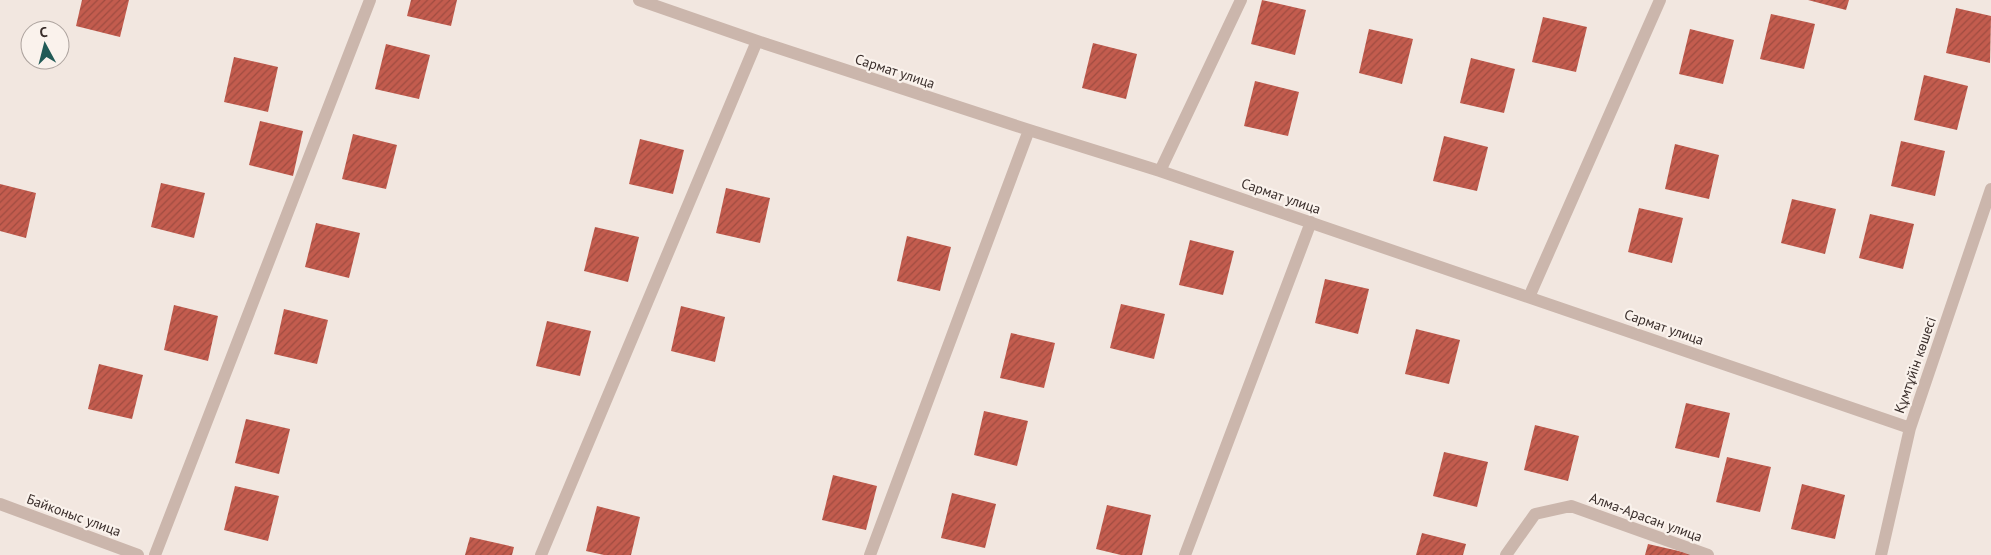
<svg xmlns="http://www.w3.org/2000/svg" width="1991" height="555" viewBox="0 0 1991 555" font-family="'PT Sans',sans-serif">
<defs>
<pattern id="building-hatch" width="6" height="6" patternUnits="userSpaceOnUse" patternTransform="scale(1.25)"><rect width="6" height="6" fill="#c35c4e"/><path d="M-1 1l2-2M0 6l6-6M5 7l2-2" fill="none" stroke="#9f4c41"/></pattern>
</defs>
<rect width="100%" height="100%" fill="#f2e7e0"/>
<path fill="url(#building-hatch)" d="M82,0h47l-9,37 -44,-11z
M411,0h46l-6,26 -44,-10z
M1262,0l44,10 -11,45 -44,-11z
M1808,0h41l-3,10z
M1956,8l35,8 -1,47 -44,-10z
M1771,14l44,10 -11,45 -44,-10z
M1543,17l44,10 -11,45 -44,-10z
M1369,29l44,10 -11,45 -43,-11z
M1690,29l44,11 -11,44 -44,-10z
M1093,43l44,11 -11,45 -44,-11z
M386,44l44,11 -11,44 -44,-10z
M234,57l44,10 -10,45 -44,-10z
M1471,58l44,11 -11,44 -44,-10z
M1924,75l44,11 -11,44 -43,-10z
M1255,81l44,11 -11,44 -44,-10z
M260,121l43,10 -10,45 -44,-11z
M353,134l44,11 -11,44 -44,-10z
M1444,136l44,11 -11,44 -44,-10z
M640,139l44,11 -11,44 -44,-10z
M1901,141l44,10 -10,45 -44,-10z
M1675,144l44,11 -10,44 -44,-10z
M161,183l44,10 -11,45 -43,-11z
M0,184l36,9 -10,45 -26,-7z
M726,188l44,10 -10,45 -44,-10z
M1792,199l44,10 -11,45 -44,-11z
M1639,208l44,10 -11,45 -44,-11z
M1870,214l44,10 -11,45 -44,-11z
M316,223l44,10 -11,45 -44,-11z
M595,227l44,10 -11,45 -44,-11z
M907,236l44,11 -11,44 -43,-10z
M1190,240l44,11 -11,44 -44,-10z
M1325,279l44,10 -11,45 -43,-11z
M1121,304l44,10 -11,45 -44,-11z
M174,305l44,11 -10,45 -44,-11z
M681,306l44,11 -10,45 -44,-11z
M284,309l44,11 -11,44 -43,-10z
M547,321l44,10 -11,45 -44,-10z
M1416,329l44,11 -11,44 -44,-10z
M1011,333l44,10 -11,45 -44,-10z
M99,364l44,11 -11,44 -44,-10z
M1686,403l44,10 -11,45 -44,-10z
M984,411l44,10 -11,45 -43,-11z
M246,419l44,10 -11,45 -44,-11z
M1535,425l44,11 -11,45 -44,-11z
M1444,452l44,10 -11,45 -44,-11z
M1727,457l44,10 -11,45 -44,-10z
M833,475l44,11 -11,44 -44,-10z
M1802,484l43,11 -10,44 -44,-10z
M235,486l44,10 -11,45 -44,-11z
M952,493l44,11 -11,44 -44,-10z
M1107,505l44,10 -9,40h-21l-25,-6z
M597,506l43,11 -9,38h-27l-18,-4z
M1422,533l44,11 -3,11h-47z
M470,537l44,10 -2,8h-47z
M1648,544l44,10v1h-47z"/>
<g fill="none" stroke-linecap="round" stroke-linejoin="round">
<path stroke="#cbb6ac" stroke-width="12" d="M639,0l118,41 272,89 131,41 750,257
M1160,171l81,-171
M1529,297l131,-297
M0,504l138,51
M155,555l215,-555
M541,555l216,-514
M870,555l159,-425
M1185,555l126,-333
M1506,555l29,-41 36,-8 137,49
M1881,555l29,-127 81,-239"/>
</g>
<g text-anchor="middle" stroke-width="4.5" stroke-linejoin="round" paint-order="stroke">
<g font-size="14" fill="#392d2a" stroke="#faf2ec">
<text transform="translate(895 71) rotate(18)" y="5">Сармат улица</text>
<text transform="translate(1281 196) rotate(19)" y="5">Сармат улица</text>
<text transform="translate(1664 327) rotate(19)" y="5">Сармат улица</text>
<text transform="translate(1915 365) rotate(-71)" y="5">Құмтұйiн көшесі</text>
<text transform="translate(74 515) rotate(20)" y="5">Байконыс улица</text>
<text transform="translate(1646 517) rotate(20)" y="5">Алма-Арасан улица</text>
</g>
</g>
<g transform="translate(45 45) rotate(353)"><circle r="24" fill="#faf2ec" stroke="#ada39e"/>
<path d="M0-4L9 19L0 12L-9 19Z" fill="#215a56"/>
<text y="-8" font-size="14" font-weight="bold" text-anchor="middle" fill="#392d2a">С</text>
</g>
</svg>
